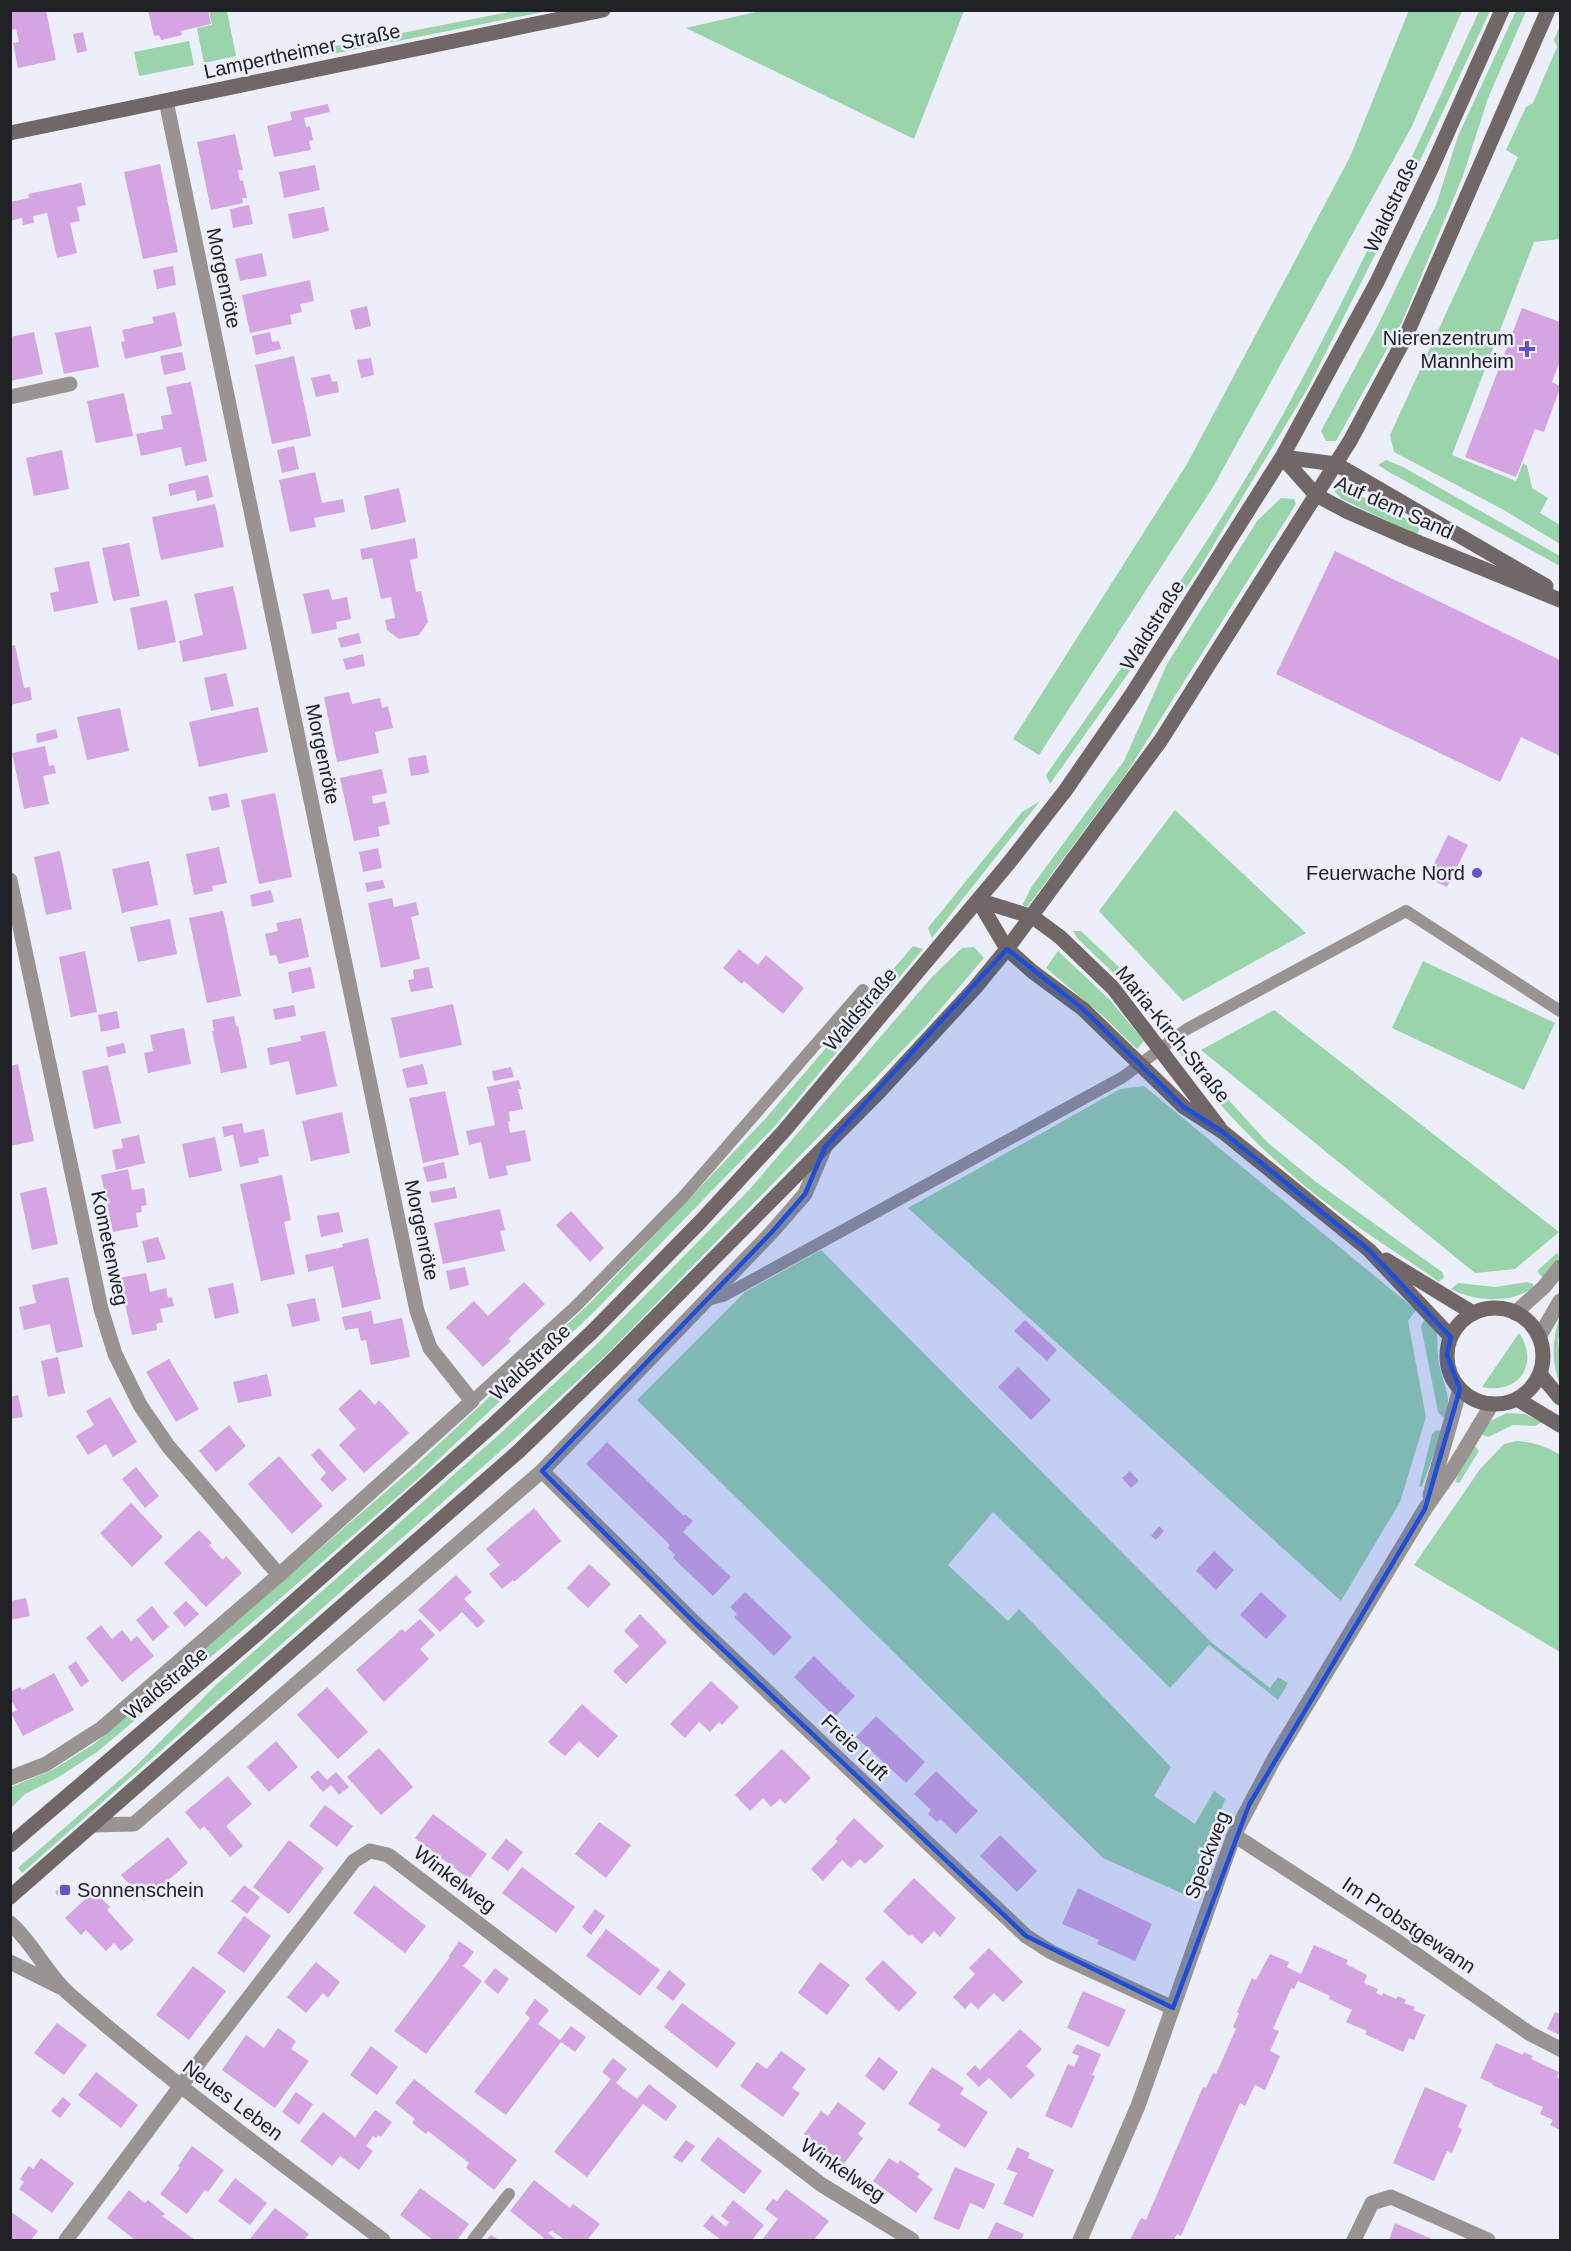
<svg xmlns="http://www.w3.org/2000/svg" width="1571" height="2251" viewBox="0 0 1571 2251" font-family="Arial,sans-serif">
<rect width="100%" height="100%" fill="#eceffa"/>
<path fill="#99d4ab" d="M764,10h200v1l-50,128 -228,-111z
M1409,10l53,1 -50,115 -199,361 -174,268 -26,-16 174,-275 163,-307z
M209,11h18l9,45 -32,7 -7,-35 15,-3z
M514,11h34l-275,55 1,-8z
M1479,11h11l-102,218 -80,159 -107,178 -64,95 -87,123 -4,-9c90,-127 181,-255 254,-392 65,-122 122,-247 179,-372z
M1516,11h10l-38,87 -25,78 -61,146 -66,119h-10l-5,-10 58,-108 57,-118 22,-69z
M1560,25v214l-26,3 -82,213 64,26 7,-18 4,3 5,22 16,10 -8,15 20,12v19l-58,-35 -108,-57 -4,-17 128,-278 -12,-7 20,-43 7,-4 24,-56 -3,-7z
M189,41l5,24 -55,11 -5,-24z
M1386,460l17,7 157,89v10l-171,-94 -11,-7z
M1339,485l74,37 6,7 -1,4 -4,1 -72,-35 -7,-7v-4z
M1281,498l13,1 2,5 -170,270 -98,132h-4l-1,-2 9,-18 92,-125 43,-97 90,-143z
M1040,801l-108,137 -4,-10 94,-116z
M1175,810l131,123 -123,68 -84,-90z
M1073,931h8l56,53 26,39 -3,6 -27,-37 -55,-53z
M913,946l10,3 -148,177 -182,187 -173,164 -145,126 -178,149 -40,26 -32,16 -14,14v-21l43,-18 40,-25 318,-275 177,-165 177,-186z
M974,947l10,11 -58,68 -318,327 -96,88 -490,432 -4,-5 119,-103 80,-81 286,-253 96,-89 149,-151 183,-213 31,-30z
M1058,951l52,49 34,41 -7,8 -33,-32 -58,-49z
M1423,961l132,62 -31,67 -132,-62z
M1274,1010l285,222 -44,37 -40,4 -274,-223z
M1184,1051l83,91 49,40 126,90 2,5 -5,5c-23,-17 -48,-32 -72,-49 -72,-50 -137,-109 -188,-181z
M1144,1086l272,224 -8,11 18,96 -26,85 -59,99 -433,-393 212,-119z
M821,1250l390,392 59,46 8,-11 10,6 -10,17 -69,-55 -39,43 -177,-176 -45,53 60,56 11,-12 152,158 -17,29 41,28 19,-33 11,8 -35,98 -87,-39 -466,-458 108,-108z
M1557,1253l3,4 -17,21 -6,-7z
M1527,1282l6,2 1,3c-22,17 -59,15 -83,2l7,-6 37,4z
M1560,1316v14l-2,11 2,15v29c-9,-22 -8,-47 0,-69z
M1425,1319l11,11 1,4c1,11 0,23 3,34 5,22 12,27 5,51l-7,-7 -17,-86z
M1519,1333c21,31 0,62 -37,54z
M1507,1413l18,1 17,8 -7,4 -22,-1 -25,12 -9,-4 13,-13z
M1436,1430l6,1 -20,55 -3,1 13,-53z
M1516,1441c17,1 30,5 44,14v197l-146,-87 67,-97 23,-24z
M1472,1446l4,1 3,4 -20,32 -4,-1z"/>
<path fill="#d5a4e2" d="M10,10h36l10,50 -38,8 -5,-25 6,-1 -3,-13 -6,1z
M148,10h60l3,14 -30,7 1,4 -21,5 -2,-5 -5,1z
M83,32l4,19 -10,2 -4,-19z
M328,104l2,8 -26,6 2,9 4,-1 3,14 -4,1 2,9 -37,7 -7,-31 25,-6 -2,-8z
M235,134l8,36h-5l2,11 3,-1 4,18h-5l1,5 -32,7 -14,-68z
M160,164l18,88 -35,7 -19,-87z
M315,165l5,25 -36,8 -5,-26z
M81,183l5,22 -9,2 3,14 -10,2 7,30 -20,5 -10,-45 -14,3 1,7 -11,2 -1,-7 -12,3v-19l19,-4 -1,-4z
M249,205l4,19 -20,4 -3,-19z
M324,207l5,24 -36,8 -5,-25z
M262,253l5,23 -27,5 -5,-22z
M173,266l3,19 -19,4 -4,-19z
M310,280l4,21 -14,3 2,8 -12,3 2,9 -42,9 -8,-38z
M367,306l4,20 -16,4 -5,-20z
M1522,308l38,14v39l-8,21 8,4v2l-16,44 -9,-3 -19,48 -51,-20z
M175,312l7,34 -57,13 -4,-17 4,-1 -3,-11 32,-7 -2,-6z
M91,326l8,41 -35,7 -9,-41z
M34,332l9,42 -33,7v-44z
M270,332l2,10 7,-1 2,8 -25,6 -4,-19z
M182,352l4,18 -22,5 -4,-19z
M294,356l17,80 -39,8 -17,-79z
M371,358l3,17 -13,3 -4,-18z
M330,374l2,8 5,-1 2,11 -23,5 -5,-19z
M191,382l16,79 -22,5 -4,-19 -40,9 -5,-22 27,-5 -2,-13 11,-2 -6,-27z
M124,393l9,43 -37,7 -9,-42z
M294,446l5,23 -17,4 -5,-23z
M62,450l7,39 -35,7 -8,-38z
M315,472l7,31 21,-4 2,13 -31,6 2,9 -26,5 -11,-52z
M208,475l5,22 -16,4 -2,-11 -25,6 -2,-12z
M399,488l7,34 -35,8 -7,-34z
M215,504l9,43 -63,13 -9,-43z
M415,538l3,20 -8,2 6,32 5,-1 7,31 -9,13 -20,4 -12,-9 -2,-10 10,-2 -4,-21 -10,2 -9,-41 -10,2 -2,-11z
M129,543l11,53 -27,5 -11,-53z
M1335,551l225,109v96l-39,-19 -21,45 -224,-108z
M89,561l9,42 -44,9 -4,-19 9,-2 -5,-23z
M233,586l14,63 -64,13 -4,-21 24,-6 -9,-41z
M329,589l3,11 15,-3 4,22 -15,3 1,7 -25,5 -9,-40z
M167,600l9,42 -38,8 -8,-42z
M359,633l2,10 -20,5 -3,-10z
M15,645l9,43 6,-1 2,13 -22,5v-59z
M363,654l2,12 -19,4 -3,-11z
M226,673l8,33 -23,5 -7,-33z
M349,692l3,12 28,-6 2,10 6,-2 5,22 -18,4 4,21 -42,9 -13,-65z
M258,707l10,45 -69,15 -10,-45z
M120,708l9,43 -42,9 -10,-43z
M56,729l2,9 -21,5 -1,-9z
M45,746l4,20 5,-1 2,8 -13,3 6,28 -25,5 -12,-56z
M426,755l3,18 -18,3 -3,-18z
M382,769l5,24 -15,3 1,8 12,-3 5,23 -12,3 2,9 -26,5 -14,-63z
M227,793l3,14 -18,4 -4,-14z
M275,793l17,84 -33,7 -18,-84z
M1448,835l20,10 -21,42 -20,-9z
M219,847l8,36 -15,3 1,5 -19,4 -8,-41z
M378,848l4,20 -19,4 -4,-20z
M60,851l12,58 -26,6 -12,-58z
M149,861l9,44 -36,8 -10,-44z
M383,880l2,8 -18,4 -2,-9z
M271,890l3,12 -22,5 -2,-12z
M392,898l2,9 22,-5 3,13 -8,2 9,42 -39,9 -13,-65z
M223,911l18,85 -34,7 -18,-85z
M301,918l8,39 -30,7 -3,-9 -6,1 -5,-22 13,-3 -2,-8z
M170,919l7,35 -39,8 -8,-35z
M739,949l19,16 8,-10 38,33 -21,26 -39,-33 -2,3 -19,-16z
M85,951l12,61 -26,5 -12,-60z
M311,967l4,21 -23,5 -4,-21z
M429,967l4,21 -22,4 -3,-12 6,-1 -1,-9z
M453,1004l9,41 -62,13 -9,-40z
M294,1005l2,11 -21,4 -2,-11z
M117,1011l3,17 -19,4 -3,-17z
M234,1016l2,10h2l9,42 -26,5 -9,-42h2l-2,-11z
M184,1028l7,36 -43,9 -4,-20 9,-2 -3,-16z
M325,1031l12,55 -41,9 -7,-34 -19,4 -3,-17 34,-7 -1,-5z
M124,1043l2,10 -18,4 -2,-10z
M18,1064l16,77 -24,5v-80z
M423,1064l5,20 -21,4 -5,-19z
M108,1065l13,58 -27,6 -12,-58z
M511,1067l3,10 -20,4 -2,-10z
M519,1080l2,9h-3l5,20 -14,3 1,9 -2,1 2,11 15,-3 6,31 -25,5 2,9 -19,4 -8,-37 -12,3 -3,-14 29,-6 -8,-38z
M445,1091l14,64 -36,8 -14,-65z
M342,1112l8,41 -39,8 -9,-40z
M242,1123l2,10 20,-4 5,27 -11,2 1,5 -19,4 -7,-32 -9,2 -2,-10z
M139,1135l6,28 -29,7 -4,-20 11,-2 -2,-9z
M215,1137l7,34 -33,7 -7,-34z
M444,1162l3,16 -20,4 -4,-15z
M128,1169l4,21 12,-2 3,17 -6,1 1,6 -6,1 2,14 -25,5 -12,-57z
M282,1175l9,45 -7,2 11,52 -34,7 -21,-97z
M46,1187l12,57 -26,6 -12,-57z
M455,1187l2,11 -25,5 -3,-11z
M500,1209l5,21 -5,1 5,20 -62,13 -9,-41z
M571,1211l33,37 -14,14 -34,-37z
M339,1212l4,20 -22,5 -4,-21z
M158,1237l8,22 -19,4 -5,-22z
M368,1238l13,61 -39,9 -9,-42 -25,6 -3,-17 38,-8 -1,-3z
M465,1267l4,18 -19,5 -4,-19z
M146,1273l4,19 16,-4 2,10 4,-1 2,9 -14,3 3,13 -7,2 1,6 -25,5 -13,-57z
M68,1277l15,70 -27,6 -6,-29 -26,6 -5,-23 17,-4 -4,-18z
M524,1282l21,22 -37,35 3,2 -28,26 -37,-40 28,-26 14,15z
M233,1283l6,30 -24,6 -7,-31z
M315,1298l5,23 -28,6 -5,-23z
M371,1311l3,13 28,-6 8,39 -39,8 -5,-25 -5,1 -3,-13 -13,2 -3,-13z
M1025,1320l32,30 -10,11 -33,-30z
M58,1357l7,36 -17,4 -7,-36z
M169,1359l30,50 -23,13 -30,-50z
M1018,1367l33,33 -20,20 -33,-33z
M267,1374l5,22 -34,7 -5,-21z
M360,1389l15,16 4,-5 30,33 -45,40 -25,-28 17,-16 -18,-20z
M18,1395l5,22 -13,2v-22z
M110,1397l27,45 -24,15 -7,-13 -18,11 -12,-19 18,-11 -8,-14z
M229,1425l17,21 -30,26 -17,-21z
M607,1442l77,74 1,-2 8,7 -10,11 48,45 -18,19 -40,-38 2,-3 -7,-7 2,-3 -84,-81z
M319,1448l28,31 -15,13 -12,-13 6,-6 -15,-18z
M279,1456l44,50 -31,28 -44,-50z
M136,1467l23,29 -14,12 -23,-29z
M1130,1471l9,10 -8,7 -9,-10z
M131,1503l32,34 -31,30 -32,-34z
M534,1508l27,33 -47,41 -1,-2 -11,9 -13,-15 11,-9 -14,-16z
M1159,1526l5,5 -8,9 -5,-4z
M199,1530l13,13 -3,2 14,15 3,-4 16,17 -36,34 -42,-44z
M1214,1551l20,19 -18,20 -20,-19z
M589,1564l22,20 -23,24 -21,-20z
M456,1575l16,17 -8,7 21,22 -8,7 -15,-16 -22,20 -22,-22z
M745,1592l47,45 -18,19 -40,-39 3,-3 -7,-7z
M1261,1592l26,24 -21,23 -26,-24z
M26,1598l4,18 -20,4v-19z
M186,1601l13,13 -14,13 -12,-14z
M152,1606l17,21 -16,14 -17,-21z
M640,1614l27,28 -41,42 -13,-13 26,-25 -15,-15z
M420,1619l15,16 -15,14 9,10 -45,43 -28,-32 46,-41 3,3z
M101,1625l11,14 10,-9 9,11 6,-5 17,20 -32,26 -36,-44z
M814,1656l41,40 -20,21 -41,-40z
M76,1661l13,20 -8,6 -13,-20z
M54,1673l20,37 -51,26 -12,-23 6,-3 -7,-12v-6l10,-5 2,3z
M711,1681l28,26 -17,18 -3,-3 -9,10 -11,-10 -14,16 -15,-14z
M327,1687l41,45 -30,27 -41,-44z
M582,1704l36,32 -20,22 -19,-17 -14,15 -17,-14z
M876,1716l49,46 -19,21 -50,-46z
M276,1741l22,26 -29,25 -22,-25z
M379,1748l34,39 -32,28 -34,-38z
M782,1749l29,29 -26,26 -5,-5 -9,8 -8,-9 -13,13 -15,-16z
M318,1770l9,10 9,-8 13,15 -10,8 -8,-10 -8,7 -13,-15z
M936,1771l42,40 -22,23 -16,-15 -3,3 -9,-8 3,-4 -17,-16z
M228,1776l24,28 -26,22 17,20 -13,11 -26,-31 -4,4 -15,-18z
M325,1805l28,21 -16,21 -28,-21z
M433,1814l54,40 -18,25 -54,-41z
M854,1818l30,28 -19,18 -5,-5 -9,9 -9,-8 -19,21 -12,-12 27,-28 -3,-2z
M599,1822l32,23 -25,33 -31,-24z
M1000,1835l37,36 -20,21 -37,-36z
M168,1837l20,26 -44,38 -23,-26z
M506,1839l17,13 -15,19 -17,-13z
M289,1840l35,28 -35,46 -36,-27z
M522,1867l53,40 -19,26 -54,-40z
M914,1878l42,40 -16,19 -6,-6 -12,13 -11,-10 -2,2 -26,-25z
M63,1885l4,3 -9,8 -3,-4z
M244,1885l16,12 -13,17 -16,-13z
M374,1885l52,41 -21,27 -52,-40z
M1078,1888l74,36 -17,37 -38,-17 2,-4 -37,-16z
M94,1891l16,16 -3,3 27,30 -13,11 -7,-8 -8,8 -20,-21 -5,5 -16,-17z
M595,1909l10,7 -14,19 -9,-8z
M244,1916l27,20 -27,37 -27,-20z
M606,1929l54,41 -20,26 -54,-40z
M459,1941l15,11 -11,14 19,15 -56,73 -32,-23 56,-74 -1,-1z
M1314,1945l34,15 -2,4 21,11 -3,8 14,6 -2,4 6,3 1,-3 13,6 2,-3 8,4 -2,3 11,4 -2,3 12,5 -11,25 -5,-2 -6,14 -38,-18 2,-3 -21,-9 6,-12 -23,-11 1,-3 -32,-15 -4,8 -3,-1 -18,41 6,2 -9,20 10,5 -15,34 -10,-5 -10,21 -5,-3 -59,133 -4,-2 -3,6h-44l11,-22 5,2 57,-133 3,1 7,-15 3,1 20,-45 -3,-2 6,-14 -2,-1 15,-34 4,2 14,-26 19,8 -2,5 14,7z
M989,1948l34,34 -20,20 -9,-9 -16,16 -7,-7 -6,7 -12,-12 22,-23 -6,-6z
M883,1960l34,33 -18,19 -34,-33z
M316,1962l24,20 -12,16 -5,-5 -17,20 -19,-16z
M820,1962l30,23 -23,30 -29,-22z
M193,1966l33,25 -37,49 -33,-25z
M495,1968l14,11 -11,15 -14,-12z
M669,1970l17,14 -13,17 -17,-13z
M1083,1991l43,19 -17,37 -42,-19z
M535,1999l14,11 -11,14 22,16 11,-14 15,11 -11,15 -14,-10 -55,73 -32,-23 56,-74 -5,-5z
M682,2003l54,40 -19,25 -53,-41z
M1555,2012l5,2v21l-13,-6z
M57,2023l30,22 -23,30 -30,-22z
M278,2028l18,13 -5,8 18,12 -34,47 -53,-38 24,-35 18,13z
M1020,2029l22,20 -16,17 9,9 -24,24 -22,-21 -10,9 -13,-13 9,-9 5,5z
M1496,2043l27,12 1,-3 4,2 5,2 -2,3 28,13 -2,5 3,2v51l-10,-5 3,-5 -13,-6 3,-7 -51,-22 1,-1 -13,-6z
M1077,2044l24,10 -9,21 3,1 -23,52 -27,-12 23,-52 6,3 5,-11 -7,-3z
M371,2046l27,21 -21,28 -27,-20z
M781,2051l25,18 -14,19 8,5 -17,24 -43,-31 17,-24 10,7z
M879,2057l19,15 -14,19 -19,-15z
M613,2058l14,11 -11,14 21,16 12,-15 28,22 -11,15 -23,-17 -56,73 -33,-25 57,-73 -9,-7z
M932,2067l32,21 -4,6 28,18 -23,36 -28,-18 4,-5 -33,-21z
M96,2072l42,33 -17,23 -43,-33z
M414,2079l103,81 -23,30 -28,-22 3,-5 -41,-32 -2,3 -14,-11 3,-4 -20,-16z
M1425,2087l42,18 -9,22 4,2 -10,24 -5,-2 -13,30 -41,-18z
M296,2092l17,12 -14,21 -17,-13z
M63,2097l8,7 -11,14 -9,-7z
M838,2102l28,21 -8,11 5,4 -19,26 -40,-30 17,-23 7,5z
M375,2110l17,12 -11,15 -3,-2 -2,3 -3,-2 -7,10 7,5 -14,19 -19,-14 -8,10 -32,-25 23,-29 32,25z
M718,2137l44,34 -18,23 -44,-34z
M686,2140l9,6 -13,17 -9,-6z
M192,2146l32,24 -16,22 -3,-2 -18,24 -27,-20 20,-26 -2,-2z
M1017,2147l13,6 -2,5 26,12 -21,47 -30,-13 14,-31 -10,-4z
M41,2158l33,25 -22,30 -33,-24 5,-7 -4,-3 9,-13 4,3z
M889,2158l9,6 2,-4 20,14 -3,3 16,12 -17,24 -43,-32z
M955,2167l40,17 -11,25 -14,-6 -11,27 -26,-11z
M235,2178l32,25 -17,22 -32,-24z
M534,2180l36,28 3,-4 27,20 -13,16h-22l-13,-9 -4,2 9,7h-15l2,-2 -34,-27z
M420,2188l49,36 -12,16h-24l-33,-25z
M786,2189l43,32 -15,19h-52l16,-21 -13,-10 8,-10 4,2z
M129,2190l16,13 3,-3 17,14 -3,2 33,24h-60l-28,-22z
M733,2200l31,25 -12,15h-31l-18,-14 9,-11 14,12 3,-5 -8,-6z
M275,2208l34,26 -5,6h-55z
M10,2211l28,20 -7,9h-21z
M996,2222l28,12 -3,6h-34z
M1395,2223l39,17h-45z
M491,2235l8,5h-13z"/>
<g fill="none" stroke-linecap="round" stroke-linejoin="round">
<path stroke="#999392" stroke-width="12" d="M707,1300l16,-4 400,-219 64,-48 219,-118 154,100
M472,1401l104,-95 107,-109 180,-207
M473,2240l36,-46"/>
<path stroke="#999392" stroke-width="15" d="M10,397l60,-13
M10,880l91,429 14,45 25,51 28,41 111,129
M1515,1313l29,-26 16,-20
M1539,1337l21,-36
M542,1471l154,153 330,312 25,16 122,56
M1430,1495l30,-106
M10,1778l36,-14 56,-36 177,-153 193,-174 -42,-53 -13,-37 -251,-1210
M93,1825l41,-1 408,-353 229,-238 34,-39 20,-47
M1234,1835l160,104 135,94 31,16
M10,1923c23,20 36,50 58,70 101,88 209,167 315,247
M10,1962l50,25
M66,2240l114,-153 174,-226 16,-10 18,4 434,330 90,55
M1080,2240l58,-134 96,-271 40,-76 151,-250 26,-37 41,-68
M1354,2240l18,-37 19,-6 97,43"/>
<path stroke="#706766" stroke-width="15" d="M10,133l593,-123
M1282,457l34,38 32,17 57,25 155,63
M1282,457l54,7 210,122
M978,900l29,49 26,23 50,37 101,98 39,25 146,118 82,87
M978,900l55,17 27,20 53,51 106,139
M1386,1260l87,53
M1447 1356a48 48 0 1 1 96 0a48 48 0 1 1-96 0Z
M1540,1374l20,24
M1517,1399l43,26
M10,1845l247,-211 237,-210 98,-92 109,-111 83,-90 224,-267 57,-73 67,-97 150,-237 95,-175 56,-117 69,-155
M10,1897l509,-446 93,-90 267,-269 96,-104 32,-39 154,-209 189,-299 55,-103 143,-328"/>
</g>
<path fill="#1d4ed8" fill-opacity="0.2" stroke="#1d4ed8" stroke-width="4.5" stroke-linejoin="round" d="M1007,949l76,60 101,98 39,25 146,118 82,87 -4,18 13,34 -35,120 -176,296 -76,203 -147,-72 -330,-312 -154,-153 229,-238 34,-39 20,-47z"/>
<g fill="#6951ca" stroke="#eceffa" stroke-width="2">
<path d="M1524 340h6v6h6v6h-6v6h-6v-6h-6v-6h6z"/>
<circle cx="1477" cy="873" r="6"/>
<rect x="59" y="1884" width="12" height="12" rx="3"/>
</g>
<g text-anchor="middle" stroke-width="5" stroke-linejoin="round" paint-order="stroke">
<g font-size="20" fill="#212226" stroke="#eceffa">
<text transform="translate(302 51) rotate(-12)" y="7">Lampertheimer Straße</text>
<text transform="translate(1391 205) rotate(-65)" y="7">Waldstraße</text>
<text transform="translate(224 278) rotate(78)" y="7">Morgenröte</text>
<text transform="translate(1394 507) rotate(24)" y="7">Auf dem Sand</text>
<text transform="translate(1152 625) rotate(-58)" y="7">Waldstraße</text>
<text transform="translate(323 754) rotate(78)" y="7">Morgenröte</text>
<text transform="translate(860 1009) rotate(-50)" y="7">Waldstraße</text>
<text transform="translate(1173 1034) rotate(51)" y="7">Maria-Kirch-Straße</text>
<text transform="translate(422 1230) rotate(78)" y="7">Morgenröte</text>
<text transform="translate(110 1248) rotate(78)" y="7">Kometenweg</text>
<text transform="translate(530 1362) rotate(-43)" y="7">Waldstraße</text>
<text transform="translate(166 1683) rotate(-40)" y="7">Waldstraße</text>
<text transform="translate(855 1747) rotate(44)" y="7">Freie Luft</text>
<text transform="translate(1207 1855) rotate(-69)" y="7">Speckweg</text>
<text transform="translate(455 1879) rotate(37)" y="7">Winkelweg</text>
<text transform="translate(1409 1925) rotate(34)" y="7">Im Probstgewann</text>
<text transform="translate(233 2100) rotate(37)" y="7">Neues Leben</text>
<text transform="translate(843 2170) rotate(34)" y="7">Winkelweg</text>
</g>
<g font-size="20" fill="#212226" stroke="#eceffa" text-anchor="end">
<text x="1514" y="345">Nierenzentrum<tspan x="1514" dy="23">Mannheim</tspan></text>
<text x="1465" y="880">Feuerwache Nord</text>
<text x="77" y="1897" text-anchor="start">Sonnenschein</text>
</g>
</g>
<rect width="1571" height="2251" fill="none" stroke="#212226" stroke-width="24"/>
</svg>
